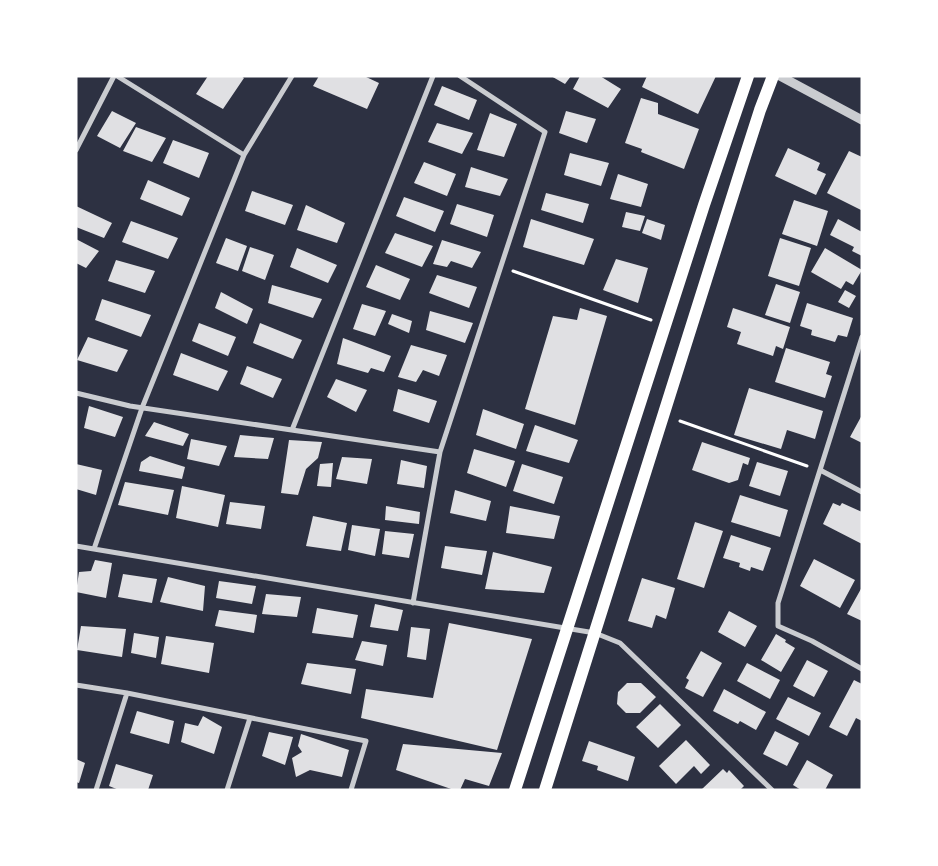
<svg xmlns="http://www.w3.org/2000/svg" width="938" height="866" viewBox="0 0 938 866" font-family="'PT Sans',sans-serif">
<rect width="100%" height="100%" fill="#2d3142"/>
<path fill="#e0e0e3" d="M208,76h33l3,2 -21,31 -27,-15z
M319,76h45l15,7 -12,26 -54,-23z
M551,76h20l-6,8z
M580,76h20l21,13 -13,19 -35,-19z
M647,76h69l-18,38 -56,-27z
M442,86l35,14 -8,20 -35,-15z
M641,98l17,5v11l41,15 -15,40 -43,-17 1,-3 -17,-6z
M112,111l24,12 -16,25 -23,-12z
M566,111l30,8 -9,24 -28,-10z
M490,113l27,11 -13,33 -27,-7z
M437,123l36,10 -11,21 -34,-12z
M136,127l30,11 -14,24 -29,-11z
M173,140l36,13 -10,25 -36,-15z
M788,148l32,15 -3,7 9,4 -10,21 -41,-19z
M849,151l13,6 -1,53 -34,-17z
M570,153l39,10 -8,23 -37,-11z
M424,162l32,12 -9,22 -33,-13z
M471,167l37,12 -8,17 -35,-9z
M618,174l30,10 -7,23 -31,-8z
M148,180l42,18 -8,18 -42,-17z
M252,191l41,14 -8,20 -40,-14z
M546,193l43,11 -6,19 -42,-13z
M404,197l40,14 -9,21 -39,-16z
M794,200l34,11 -11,35 -35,-12z
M457,204l37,11 -7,22 -37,-13z
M306,205l39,18 -8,20 -40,-13z
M76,206l36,17 -8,15 -28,-11z
M626,212l19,4 -5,15 -18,-4z
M531,219l63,20 -10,26 -61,-18z
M647,219l18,6 -4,15 -19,-7z
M838,219l24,13v24l-10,-5 2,-4 -24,-12z
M131,221l47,17 -10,21 -46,-17z
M395,233l38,13 -11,21 -37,-14z
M226,238l21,8 -9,25 -22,-8z
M780,238l31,10 -12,38 -31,-10z
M76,239l23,12 -13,17 -10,-5z
M442,240l39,12 -9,16 -21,-7 -4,6 -14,-3z
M250,247l24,8 -9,25 -23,-9z
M297,248l40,17 -9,18 -38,-16z
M825,248l37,22 -9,15 -7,-4 -5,8 -30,-17z
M616,259l32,9 -10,35 -35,-13z
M116,260l39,11 -10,22 -37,-12z
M376,265l34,14 -10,21 -34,-13z
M437,275l40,12 -8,21 -40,-15z
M776,284l24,8 -10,31 -25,-8z
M272,285l50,14 -9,19 -45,-15z
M845,290l11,6 -7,12 -11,-6z
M221,292l32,17 -6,15 -32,-16z
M102,299l49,16 -10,22 -46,-17z
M807,303l46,15 -6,19 -9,-2 -3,7 -24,-7 1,-5 -12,-4z
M362,304l24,7 -11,25 -22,-7z
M580,308l27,8 -32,109 -50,-16 28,-93 24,4z
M733,308l57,19 -7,22 -7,-3 -3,10 -36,-12 4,-12 -14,-5z
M430,311l43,12 -8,20 -39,-13z
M392,314l20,7 -3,12 -21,-9z
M199,323l37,14 -8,19 -36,-15z
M260,323l42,17 -9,19 -40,-16z
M88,337l40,13 -11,22 -40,-12z
M343,338l48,18 -7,16 -13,-4 -3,5 -31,-9z
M411,345l36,10 -8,21 -16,-6 -7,12 -18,-5z
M786,348l44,14 -4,12 6,2 -7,22 -50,-16z
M181,353l47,18 -10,20 -45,-16z
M247,366l35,13 -9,19 -33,-14z
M336,379l31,11 -11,22 -29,-15z
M749,388l74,23 -8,28 -28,-9 -6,19 -47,-14z
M398,389l39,12 -8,22 -36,-12z
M89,406l34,11 -8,20 -31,-9z
M483,409l41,15 -8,25 -40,-14z
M862,415v28l-12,-6z
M154,422l35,12 -6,12 -38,-10z
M535,425l43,15 -9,23 -43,-12z
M240,435l34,3 -6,21 -34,-2z
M191,439l36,7 -8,20 -32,-7z
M289,440l33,2 -4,16 -12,11 -8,26 -17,-2z
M702,442l48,16 -2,7 -5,-2 -5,17 -9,3 -37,-13z
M474,449l41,12 -9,26 -39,-14z
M150,456l35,11 -3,12 -43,-8 2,-9z
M342,457l30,2 -5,25 -31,-5z
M401,460l26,6 -3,22 -27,-4z
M757,462l31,9 -8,25 -31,-10z
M333,463l-2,24 -14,-1 3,-22z
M76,464l26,6 -6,25 -20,-6z
M522,464l41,13 -9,27 -41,-13z
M125,482l49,8 -6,25 -50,-10z
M182,486l43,9 -7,32 -42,-9z
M455,490l36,11 -5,20 -36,-8z
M740,495l48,15 -8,27 -49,-15z
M230,502l35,4 -4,23 -35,-5z
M833,503l7,3 2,-3 20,9v32l-39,-20z
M386,506l34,6 -1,12 -34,-4z
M510,506l50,10 -6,23 -48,-6z
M313,516l34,7 -6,28 -35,-5z
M695,522l28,9 -19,57 -27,-9z
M352,525l28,4 -5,27 -27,-6z
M385,531l29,3 -5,24 -27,-4z
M731,535l40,13 -8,23 -12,-4 -1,4 -11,-4 1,-4 -17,-5z
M445,546l42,5 -5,24 -41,-7z
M493,552l59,15 -8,26 -59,-4z
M814,559l41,21 -15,28 -40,-22z
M95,560l17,3 -6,35 -30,-6 3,-20 12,-1z
M123,574l34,5 -5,24 -34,-6z
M168,577l37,9 -2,25 -43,-9z
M642,578l33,10 -9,31 -10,-4 -4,13 -24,-7z
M219,581l37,5 -4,18 -36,-6z
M862,587v34l-15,-7z
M266,594l35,3 -4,20 -35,-3z
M375,604l28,6 -5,21 -28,-4z
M317,608l41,7 -5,23 -41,-5z
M219,610l38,5 -3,18 -39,-7z
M729,611l28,15 -12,21 -27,-15z
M449,623l83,16 -35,111 -136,-32 5,-29 67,9z
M81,626l45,3 -4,28 -45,-7z
M411,627l19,2 -4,31 -19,-3z
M134,633l25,4 -3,21 -25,-5z
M776,634l10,6 -1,2 10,6 -14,24 -20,-12z
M166,636l48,7 -5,30 -48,-9z
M362,641l25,4 -4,21 -28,-6z
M701,651l21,12 -19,34 -18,-9 4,-8 -3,-2z
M807,660l21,11 -14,26 -21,-11z
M307,663l49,6 -5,25 -50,-10z
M747,663l33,17 -10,19 -33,-18z
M854,680l8,4v37l-6,-3 -9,18 -18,-9z
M627,683h14l15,14 -16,16h-14l-9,-9 1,-12z
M724,689l42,23 -10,18 -16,-9 -2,3 -25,-13z
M788,697l33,16 -12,23 -33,-17z
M660,704l21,21 -23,23 -22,-21z
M137,711l37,10 -5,23 -39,-11z
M203,716l19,11 -8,27 -33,-12 4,-19 13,3z
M775,731l24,12 -12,23 -24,-12z
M269,732l24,5 -8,28 -23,-9z
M301,734l48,16 -7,27 -32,-7 -14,7 -4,-19 10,-6 -4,-6z
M686,740l24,25 -9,9 -7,-8 -18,18 -17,-18z
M589,741l46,16 -7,24 -31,-11 1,-4 -16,-5z
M403,744l99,9 -13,33 -24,-7 -5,11h-6l-58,-20z
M76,759l9,4 -6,20 -3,-1z
M807,760l26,15 -8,15h-24l-8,-5z
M116,764l37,11 -5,15h-29l-10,-4z
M723,769l4,4 2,-3 15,16 -4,4h-39z"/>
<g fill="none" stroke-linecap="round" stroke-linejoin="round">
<path stroke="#fff" stroke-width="3" d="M513,271l138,49
M680,421l127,45"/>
<path stroke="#caccd0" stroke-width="5" d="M117,76l127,79
M76,150l38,-74
M862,337l-84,266v23l34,15 50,28
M76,393l54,13 310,46
M292,430l141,-354
M820,470l42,22
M76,546l519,87 25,10 152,147
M94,549l48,-141 102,-253 48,-79
M413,603l27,-151 105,-320 -85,-56
M76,685l51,8 239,48 -15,49
M96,790l31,-97
M227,790l23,-72"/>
<path stroke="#caccd0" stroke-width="9" d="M780,76l82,44"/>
<path stroke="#fff" stroke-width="12" d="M515,790l189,-585 44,-129
M545,790l197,-624 18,-56 13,-34"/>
</g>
<rect width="938" height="866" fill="none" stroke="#ffffff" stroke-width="155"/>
</svg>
